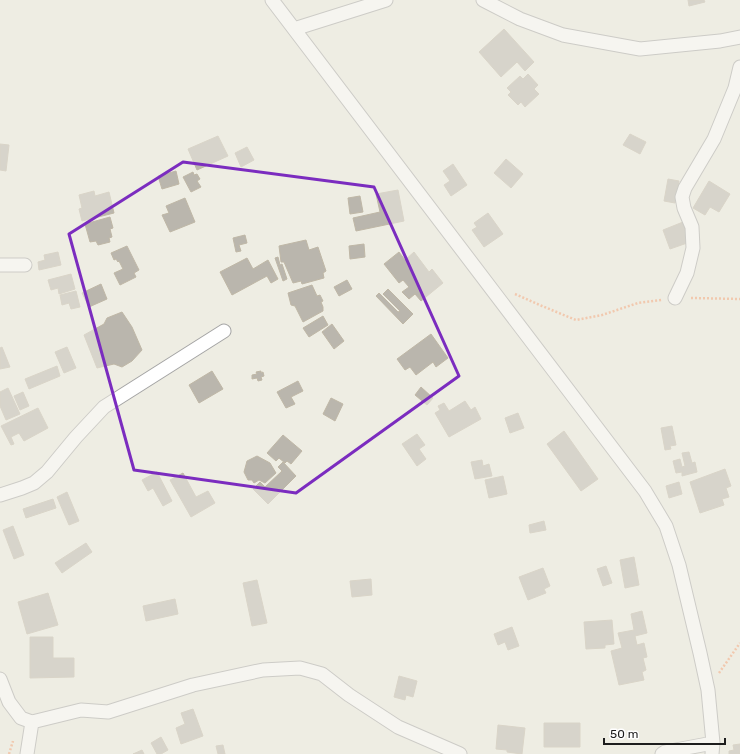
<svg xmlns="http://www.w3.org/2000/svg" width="740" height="754" viewBox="0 0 740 754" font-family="Rubik,sans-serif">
<rect width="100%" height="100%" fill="#eeede3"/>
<path fill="#bab6ad" stroke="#bfb7a6" d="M688,0h16l1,2 -16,4z
M504,29l30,33 -9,9 -8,-9 -16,15 -22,-25z
M528,74l10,11 -4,4 5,5 -14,13 -4,-5 -3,3 -10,-10 3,-3 -4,-4 13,-12 3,3z
M630,134l16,8 -6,12 -17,-9z
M218,136l10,20 -31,14 -9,-21z
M0,144l9,1 -3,26 -6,-1z
M247,147l7,13 -13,7 -6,-14z
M506,159l17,15 -12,14 -17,-15z
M453,164l14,21 -16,11 -7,-11 6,-4 -7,-10z
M176,171l3,13 -17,5 -4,-13z
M193,172l1,3 3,-1 3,5 -3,2 4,6 -10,5 -8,-15z
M668,179l11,2 -4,22 -11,-2z
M709,181l21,13 -11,18 -9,-5 -5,8 -12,-7z
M398,190l6,31 -48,10 -3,-13 27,-6 -4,-18z
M94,191l1,5 14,-4 5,21 -32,8 -3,-12 3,-1 -3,-13z
M360,196l3,16 -13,2 -2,-16z
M185,198l10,24 -25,10 -8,-17 7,-2 -3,-7z
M488,213l15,21 -19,13 -12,-17 5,-3 -3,-4z
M110,217l3,11 -3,1 2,8 -3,1 1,4 -12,3 -2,-4 -6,1 -5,-18z
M683,222l7,20 -20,7 -7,-19z
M245,235l2,8 -8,2 2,6 -5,1 -3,-14z
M306,240l3,10 9,-3 8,24 -3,2 1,5 -22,6 -1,-3 -8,2 -9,-21h-3l-2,-16z
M364,244l1,13 -15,2 -1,-13z
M127,246l12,24 -5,3 2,4 -16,8 -6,-12 9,-4 -4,-8 -1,1 -2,-3 -2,1 -3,-7z
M58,252l3,13 -22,5 -1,-8 7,-2 -1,-5z
M399,252l6,8 9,-8 15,20 3,-3 11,14 -22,18 -6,-7 -6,5 -7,-7 7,-5 -6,-7 -4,3 -15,-19z
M278,257l2,8 2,-1 5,15 -4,2 -8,-23z
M247,258l6,11 15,-9 10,19 -7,4 -4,-7 -35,19 -12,-23z
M71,274l4,15 -16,5 -1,-6 -7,2 -3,-10z
M347,280l5,9 -13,7 -5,-9z
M101,284l6,15 -18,8 -7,-14z
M312,285l5,11 3,-1 3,6 -2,1 2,5v4l-20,11 -8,-16 -4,-1 -3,-12z
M388,289l25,25 -10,10 -27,-28 3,-3 19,19 2,-1 -17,-17z
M76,291l4,16 -9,2 -2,-6 -7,2 -2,-10z
M122,312l10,15 10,23 -10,11 -10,6 -8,-3 -17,4 -13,-33 20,-11 3,-6z
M323,316l5,9 -19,12 -6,-9z
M332,324l12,17 -10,8 -12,-17z
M431,334l17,24 -12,9 -3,-5 -17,13 -6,-8 -5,3 -8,-11z
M2,347l8,20 -10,2v-21z
M67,347l9,21 -12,5 -9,-21z
M57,366l3,10 -31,13 -4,-10z
M212,371l11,18 -24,14 -10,-18z
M261,371v2l2,-1 1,4 -3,1 1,3 -4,1 -1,-3 -5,1v-4l5,-1 -1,-2z
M298,381l5,10 -12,6 4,7 -9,4 -9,-16z
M421,387l12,11 -6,7 -12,-10z
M8,388l12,26 -14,6 -6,-14v-14z
M23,392l6,14 -9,4 -6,-14z
M331,398l12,6 -8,17 -12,-7z
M465,401l6,9 4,-3 6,12 -32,18 -14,-24 5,-3 -2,-4 6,-3 5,8z
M38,408l10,20 -24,13 -5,-8 -8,4 3,7 -3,1 -10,-19z
M518,413l6,15 -14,5 -5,-15z
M672,426l4,19 -6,1 1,3 -6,1 -4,-22z
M564,431l34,48 -17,12 -34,-47z
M417,434l8,11 -6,4 7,10 -9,7 -15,-22z
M283,435l19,16 -11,13 -4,-3 -2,2 -6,-5 -3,3 -9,-8z
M689,452l3,11 3,-1 2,10 -15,4v-4l-6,1 -3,-12 7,-2 2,8 3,-1 -3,-13z
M257,456l13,7 6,10 -11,10 -6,-3 -5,3 -2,-3h-4l-4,-8 3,-11z
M482,460l1,6 6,-2 3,12 -17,3 -4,-17z
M283,462l13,14 -28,28 -15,-15 7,-7 5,5 17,-16 -4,-4z
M725,469l6,17 -5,2 3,9 -7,2 2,6 -24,8 -10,-31z
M157,472l15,29 -9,5 -10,-18 -5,3 -6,-11z
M183,473l13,24 12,-6 7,12 -24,14 -21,-37z
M503,476l4,18 -18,4 -4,-18z
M679,482l3,12 -13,4 -3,-12z
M67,492l12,29 -10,4 -12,-28z
M53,499l3,9 -30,10 -3,-9z
M544,521l2,9 -16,3 -1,-8z
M13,526l11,29 -10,4 -11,-29z
M86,543l6,9 -30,21 -7,-10z
M634,557l5,28 -14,3 -5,-28z
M606,566l6,17 -9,3 -6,-17z
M543,568l7,18 -6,3 2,4 -18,7 -9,-23z
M371,579l1,16 -20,2 -2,-16z
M257,580l10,43 -15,3 -9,-43z
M48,593l10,32 -31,9 -9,-32z
M175,599l3,15 -32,7 -3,-15z
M642,611l5,22 -12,3 2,9 7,-2 3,14 -4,1 3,12 -4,2 2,8 -25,5 -8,-34 11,-3 -4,-15 16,-3 -3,-16z
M612,620l2,24 -9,1v3l-19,1 -2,-27z
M512,627l7,19 -11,4 -3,-8 -7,3 -4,-11z
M30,637h23v21h21v19l-44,1z
M399,676l18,5 -4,16 -7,-2 -1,5 -11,-3z
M193,709l10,27 -22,8 -5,-16 9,-4 -4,-11z
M544,723h36v24h-36z
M498,725l27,3 -3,26 -15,-2v-2l-11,-1z
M161,737l7,13 -7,4h-4l-6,-11z
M740,744v10h-11v-3l5,-1 -1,-5z
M223,745l2,9h-7l-2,-8z
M142,750l2,4h-11z"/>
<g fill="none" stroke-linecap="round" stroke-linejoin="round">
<g stroke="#a4a4a4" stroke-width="15">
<path id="minor" d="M272,0l373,491 21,35 13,39 21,88 8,37 5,53 -1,11
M483,0l37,19 43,16 77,14 80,-8 20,-4
M294,29l92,-29
M0,265h25
M675,298l12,-25 6,-25 -1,-21 -8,-19 -2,-11 3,-9 29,-49 21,-51 5,-21
M0,495l22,-7 12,-5 13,-11 29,-35 28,-30 120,-76
M0,679l9,23 12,16 11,4 49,-12 27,2 85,-27 70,-15 37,-2 22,6 27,21 49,32 62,27
M27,754l5,-32
M662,754l3,-2 48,-9"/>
</g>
<path stroke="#f49d6e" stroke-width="2.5" stroke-dasharray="2 2" stroke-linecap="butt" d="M515,294l27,12 34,14 26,-5 36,-12 24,-3
M691,298l49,1
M719,673l21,-30
M9,754l4,-13"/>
<use href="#minor" stroke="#fff" stroke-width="13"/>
</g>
<path d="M0 0H740V754H0ZM183,162l191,25 85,189 -163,117 -162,-23 -65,-236z" fill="#eeede3" fill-opacity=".55" fill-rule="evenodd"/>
<path fill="none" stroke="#7b2cbf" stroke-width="3" stroke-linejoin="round" d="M183,162l191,25 85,189 -163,117 -162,-23 -65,-236z"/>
<path d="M604 738v6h121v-6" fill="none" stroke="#1d1d1d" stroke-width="2"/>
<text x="610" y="738" font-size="12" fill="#1d1d1d" stroke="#ffffff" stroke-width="3" paint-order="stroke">50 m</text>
</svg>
